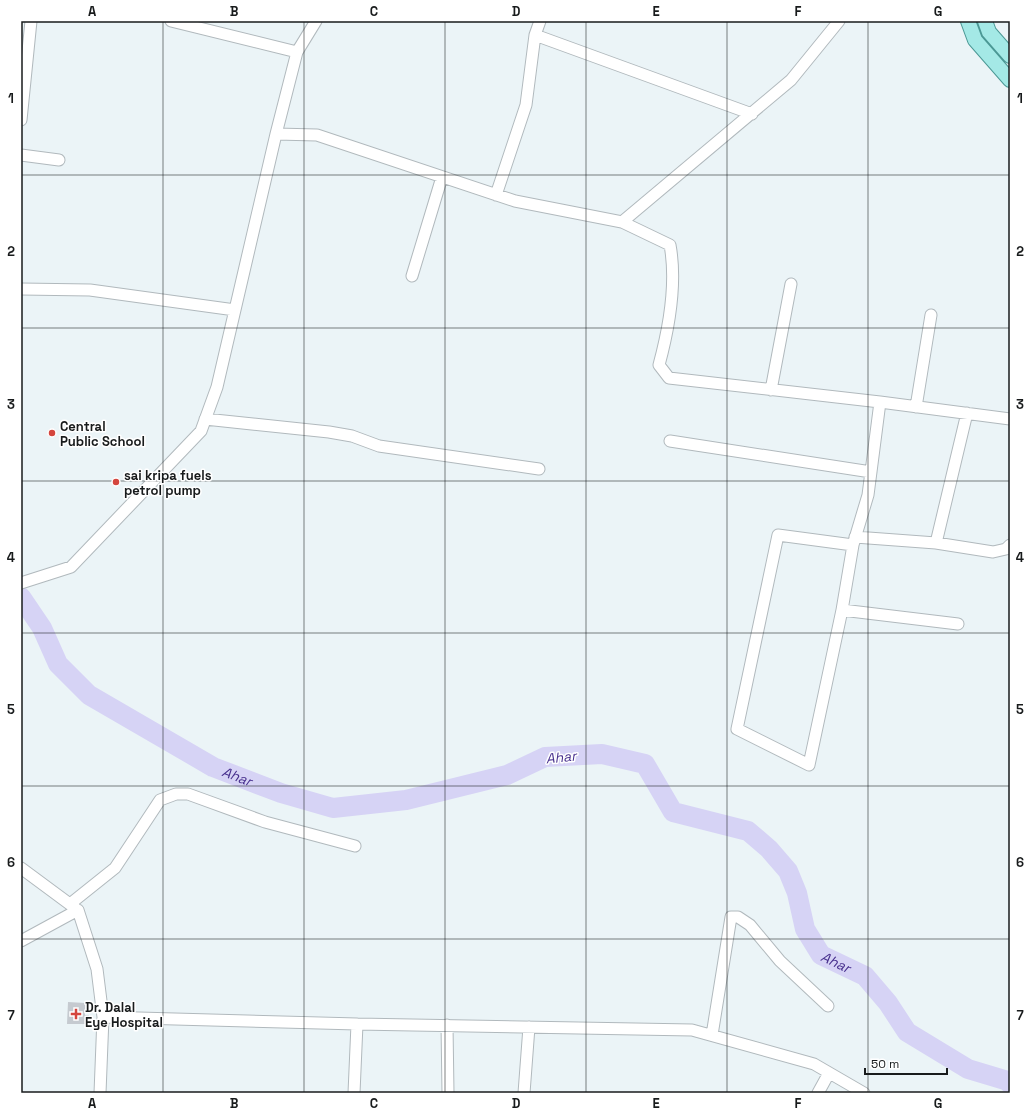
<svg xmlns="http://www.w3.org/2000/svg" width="1031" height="1114" viewBox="0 0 1031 1114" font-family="'Space Grotesk',sans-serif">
<rect width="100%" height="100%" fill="#ebf4f7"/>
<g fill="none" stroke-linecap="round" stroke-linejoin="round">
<path stroke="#d6d3f5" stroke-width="20" id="s1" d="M21,597l21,31 16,36 31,31 124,72 68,26 52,15 73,-8 101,-25 38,-18 57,-3 43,10 28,48 75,19 21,18 19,22 9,22 8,36 16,26 44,21 23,27 19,29 61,37 40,12 2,3"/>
</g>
<path fill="#c5cad0" d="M68,1002l17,1v12h4v9h-22z"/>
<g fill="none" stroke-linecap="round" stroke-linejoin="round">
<g stroke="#b1b9bd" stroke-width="13">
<path id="minor" d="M171,21l126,31
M535,35l5,-14
M21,120l10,-99
M276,134l41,1 198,66 107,21 169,-142 48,-59
M21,155l38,5
M496,195l30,-90 9,-70 217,79
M622,222l48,23c7,38 -1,83 -11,120l10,13 211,24
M412,276l30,-99
M21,289l69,1 145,20
M771,390l20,-106
M916,407l15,-92
M205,419l124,13 23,4 27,10 160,23
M670,441l201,31
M855,537l81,6 57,9 13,-3 4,-4
M936,543l31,-130
M853,545l-75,-10 -41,194 72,36 33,-155 11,-65 15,-50 12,-93 130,17
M21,583l50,-16 130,-136 16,-44 59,-253 21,-82 19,-31
M842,610l116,14
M21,868l54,40
M70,904l45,-36 45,-68 16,-6h12l77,28 90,24
M21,941l57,-31 19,59 6,48 -3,76
M103,1017l254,7 335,6 122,34 50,29
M447,1025l1,68
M712,1035l19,-118h7l12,8 30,36 48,45
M354,1093l3,-69
M524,1093l5,-66
M818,1093l11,-20"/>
</g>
<g stroke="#4b9895" stroke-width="16">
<path id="major" d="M968,21l7,19 35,40
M985,21l4,11 21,24"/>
</g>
<use href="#minor" stroke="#fff" stroke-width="11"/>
<use href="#major" stroke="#a4e9e6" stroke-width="14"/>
</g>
<path fill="none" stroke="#181b1c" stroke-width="1" stroke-opacity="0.55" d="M163,21v1072M304,21v1072M445,21v1072M586,21v1072M727,21v1072M868,21v1072M21,175h989M21,328h989M21,481h989M21,633h989M21,786h989M21,939h989"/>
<g fill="#d4453d" stroke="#fff" stroke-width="1.5">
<circle cx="52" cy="433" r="4"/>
<circle cx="116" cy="482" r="4"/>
<path d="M74 1008h4v4h4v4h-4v4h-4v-4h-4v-4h4z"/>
</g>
<g text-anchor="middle" stroke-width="3" stroke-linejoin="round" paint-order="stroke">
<g font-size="13" font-weight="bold" fill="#181b1c" stroke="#fff" text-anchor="start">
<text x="60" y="431">Central<tspan x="60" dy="15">Public School</tspan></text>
<text x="124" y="480">sai kripa fuels<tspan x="124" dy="15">petrol pump</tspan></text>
<text x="85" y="1012">Dr. Dalal<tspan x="85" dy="15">Eye Hospital</tspan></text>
</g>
<g font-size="14" font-style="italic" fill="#48308e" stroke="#fff">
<text transform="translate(561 757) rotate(-6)" y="5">Ahar</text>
<text dy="5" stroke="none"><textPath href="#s1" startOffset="290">Ahar</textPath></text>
<text dy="5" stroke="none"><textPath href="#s1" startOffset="1009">Ahar</textPath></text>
</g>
</g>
<rect width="1031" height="1114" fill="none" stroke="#ffffff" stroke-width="44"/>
<path d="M865 1068v6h82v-6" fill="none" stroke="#181b1c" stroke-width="2"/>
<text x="871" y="1068" font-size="12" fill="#181b1c" stroke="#ffffff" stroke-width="3" paint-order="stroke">50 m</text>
<rect x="22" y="22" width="987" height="1070" fill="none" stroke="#181b1c" stroke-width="1.5"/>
<g font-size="13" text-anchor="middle" font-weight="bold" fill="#181b1c">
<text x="92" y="16">A</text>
<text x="234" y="16">B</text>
<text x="374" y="16">C</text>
<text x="516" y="16">D</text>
<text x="656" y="16">E</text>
<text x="798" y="16">F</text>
<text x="938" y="16">G</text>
<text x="11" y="103">1</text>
<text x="1020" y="103">1</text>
<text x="11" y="256">2</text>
<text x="1020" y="256">2</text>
<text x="11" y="409">3</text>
<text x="1020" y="409">3</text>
<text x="11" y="562">4</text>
<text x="1020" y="562">4</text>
<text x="11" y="714">5</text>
<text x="1020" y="714">5</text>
<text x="11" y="867">6</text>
<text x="1020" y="867">6</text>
<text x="11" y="1020">7</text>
<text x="1020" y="1020">7</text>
<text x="92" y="1108">A</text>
<text x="234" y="1108">B</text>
<text x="374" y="1108">C</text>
<text x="516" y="1108">D</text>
<text x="656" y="1108">E</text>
<text x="798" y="1108">F</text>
<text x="938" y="1108">G</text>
</g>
</svg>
